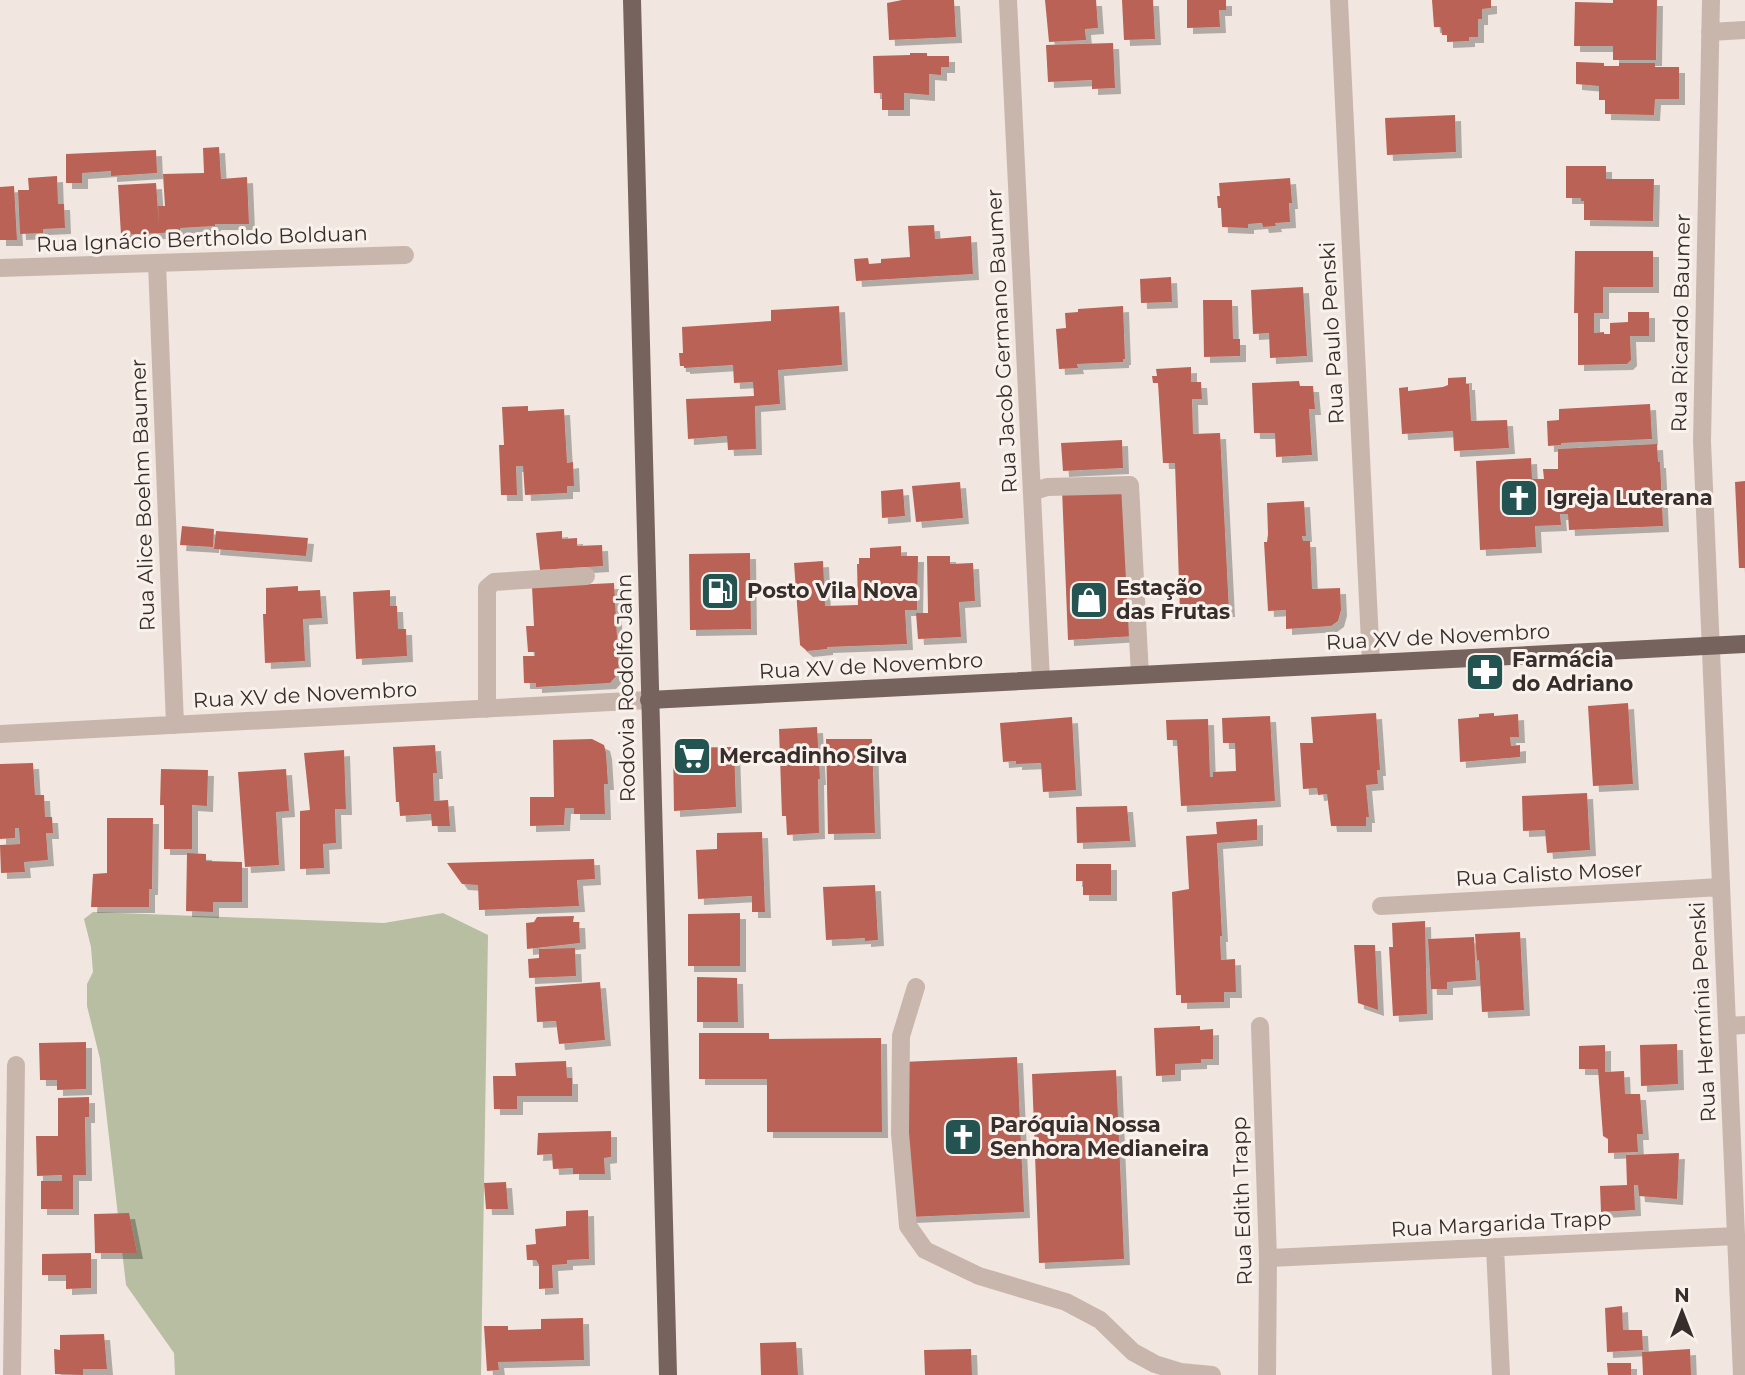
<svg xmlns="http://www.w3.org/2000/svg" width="1745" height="1375" viewBox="0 0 1745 1375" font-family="Montserrat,sans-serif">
<defs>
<filter id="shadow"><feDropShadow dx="6" dy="6" stdDeviation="0" flood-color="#0004"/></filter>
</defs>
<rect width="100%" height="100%" fill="#f1e7e0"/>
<path fill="#b8bea1" d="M93,912l291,11 59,-10 45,22 -7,440h-306l-1,-22 -48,-68 -26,-226 -13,-53v-22l6,-12 -2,-25 -7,-28z"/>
<path fill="#ba6254" filter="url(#shadow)" d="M902,0h52l2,37 -67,3 -2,-37z
M1045,0h51l2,28 -13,1 1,11 -37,2z
M1122,0h31l2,39 -31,1z
M1187,0h39v10h-7l1,17 -33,1z
M1432,0h59v8l-9,1v10h-4v18h-9v4l-22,1v-7h-5l-1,-8h-7z
M1613,0h44l-1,60h-43v-14h-39l1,-44 38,1z
M1113,43l2,45 -23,1v-9l-44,2 -2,-37z
M910,53h17v3h22v11h-8v8l-12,-1v21l-25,-2v17h-22v-17h-8l-1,-37 37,-1z
M1576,62l28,1v3h15v-3h36v4h24v32h-24l-1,16 -49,-1v-14h-6v-14l-23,-2z
M1455,115l1,37 -69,3 -2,-37z
M219,147l2,32 26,-2 2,47h-34v2l-35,2v4l-59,3 -3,-50 38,-2 3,42 -1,-19h7l-2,-32 41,-1 -1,-25z
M156,150l1,23 -46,3v-5l-29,2v10h-16v-29z
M1566,166h40v13h48l-1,42 -69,-1v-19h-3v-3h-15z
M57,176l1,28h6l1,24 -22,1v4l-23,1 -2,-44h11l-1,-12z
M1290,178l2,25h-3l1,19 -15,1 1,3 -13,1 -1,-4 -14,1v4l-26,-1 -1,-19h-3l-1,-12h3l-1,-13z
M14,186l3,54h-17v-53z
M934,225l1,14 36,-3 2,38 -117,7 -2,-22 14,-1 1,6 12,-1v-4l29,-2 -2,-31z
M1575,251h78v36h-50v26h-9v20l10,-1v2h6v-11l18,-1v-10h21v24h-19l1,24 -4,4 -49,1v-52h-4z
M1171,277l1,25 -31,1 -1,-24z
M1303,287l4,69 -37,2 -1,-25 -16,1 -2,-44z
M1203,300h29l1,39h7v17l-36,1z
M839,306l3,59 -64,5 2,34 -25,2 1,43 -28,1 -1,-14 -39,3 -2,-40 68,-3 -1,-14 -19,1 -1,-18 -49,3v-2h-4l-1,-13h4l-1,-26 89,-6v-11z
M1123,306l2,53h-2v3l-46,2 1,4 -19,1 -3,-40 10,-1 -1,-15 13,-1v-3z
M1191,367v15h10l1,17h-10l1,35 27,-1 9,178 -49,2 -5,-150h-12l-5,-80h-5l-1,-7h5l-1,-7z
M1466,377v7h3l2,37 36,-1 2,28 -55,3 -1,-20 -51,3 -3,-46 9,-1v4l35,-4 5,-2v-7z
M1299,381l1,5h13l2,23h-6l3,46 -36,2 -1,-24h-21l-2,-50z
M1650,404l2,35 -91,4v2l-13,1 -1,-25 12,-1v-11z
M528,406v5l36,-2 3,54 6,-1 1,24h-7v7l-42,2 -2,-29h-7l1,29h-16l-2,-50h5l-2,-38z
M1122,440l1,28 -60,3 -2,-28z
M1657,444l1,18h2l3,64 -94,4 -1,-16h-8l1,11 -26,1 1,21 -56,3 -4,-89 55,-3 1,21h12l-1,-10h15v-20z
M1745,481v87h-6l-4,-86z
M960,482l3,36 -47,4 -4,-36z
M1128,486l7,150 -67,4 -6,-151z
M903,489l2,27 -23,2 -1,-27z
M1304,501l2,35h-4l1,5h7l2,48 28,-1 1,22 -3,11 -7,5 -45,3v-19l-18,1 -4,-69h3l1,-8 -1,-31z
M182,526l32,3 -1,18 -33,-2z
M216,531l92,7 -2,18 -92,-7z
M562,531v8l15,-1v8l25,-1 1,21 -63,4 -4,-37z
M901,546v10h17l-1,54h-12l2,34 -80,3v2l-20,2 -7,-6 -6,-82 29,-2 2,45 33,-1 -1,-41h2v-6h11v-10z
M750,553l1,76 -61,1 -1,-76z
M927,556h23v8l23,-1 2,38 -16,1 2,35 -43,2 -2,-26h12z
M614,583l5,90 -9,10 -74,4v-4h-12l-1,-27h12v-4h-7l-2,-26h8l-2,-39z
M298,586v5l22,-1 2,28 -19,1 2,42 -40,2 -2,-49h3v-26z
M390,590v16h7l1,23h8l1,27 -51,3 -3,-67z
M1628,703l5,81 -40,2 -5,-80z
M1376,713l4,57h-3l1,14 -12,1 3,32h-3v9h-35l-4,-32 -9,1 -1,-7 -14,1 -3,-46h13l-2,-26z
M1494,713v3l24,-2 1,23h-9l1,9 9,-1v12l-60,5 -2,-43 21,-2v-3z
M1270,716l5,85 -94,5 -4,-66h-10l-1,-20 42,-1 2,58h3v-5l23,-1 -1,-28h-12l-1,-25z
M1072,717l4,73 -33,2 -2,-29 -25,1v-3l-13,1 -3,-39z
M817,727l3,52h-2l1,54 -32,2 -1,-19h-4l-3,-87z
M592,739l12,6 2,8 2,31h-4l1,30h-31v-6h-9l-1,17 -34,1v-29h24l-1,-57z
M826,739h46l3,94 -47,1z
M435,745l2,28h-4l1,28 14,-1 2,26h-18l-1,-12 -31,2 -1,-14h-3l-3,-55z
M734,747l2,60 -62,4 -1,-63z
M344,750l2,59h-11l1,34 -13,1 1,24 -24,1v-58l10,-1 -6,-57z
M33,763l2,32h9l1,22h7l1,16h-7l2,27 -24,2 1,10 -24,1 -1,-28 20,-1 -1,-16h-4v10l-15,1v-75z
M161,769l47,1 -1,36 -15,-1v44h-28v-44h-4z
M286,769l3,42 -13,1 3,53 -34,2 -7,-95z
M1587,793l3,57 -43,3 -2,-23 -22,1 -1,-35z
M1127,806l3,35 -53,2 -1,-36z
M107,818h46l-1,71h-3v18h-58l2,-33 14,-1z
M1257,819v21l-40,3 5,93h-2l1,24 14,-1 1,33h-12v10l-43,1v-8h-5l-4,-103 17,-3 -3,-53 31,-2 -1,-12z
M762,832l3,80h-13v-16l-54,3 -2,-49 21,-1v-16z
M187,853l19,1v7l36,1v40h-29v10l-27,-1z
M594,859l1,20 -18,1 2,26 -100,4 -1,-25 -16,-1 -15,-21z
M1076,864h35v31h-28v-14h-7z
M875,885l3,55 -13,1v-3l-39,2 -3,-53z
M740,913v53h-52v-52z
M574,916l-1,6h6l1,21 -53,6 -1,-26 8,-1 3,-5z
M1425,921l2,93 -34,2 -4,-69h4l-1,-24z
M1520,932l4,78 -42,2 -3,-52 -2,1 -2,-27z
M1474,937l2,43 -29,2v7h-16l-3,-50z
M1354,945h21l3,65 -20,-7z
M575,948l1,28 -47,2 -1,-19 11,-1v-9z
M697,977l40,1 1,44h-41z
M600,982l5,58 -46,4 -3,-23 -19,1 -2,-35z
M1200,1026v4l13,-1v30h-12v4l-26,1v11l-19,1 -2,-48z
M699,1033h70v6l112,-1 1,94h-115v-53h-68z
M86,1042v47l-29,1v-10h-17l-1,-37z
M1677,1044l1,40 -37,2 -1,-41z
M1605,1045v27l19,-1 1,23h15l3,40h-6l1,18 -30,1v-14l-5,-3 -5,-67h-19v-23z
M1017,1057l7,155 -115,5 -7,-155z
M566,1061l1,17h5v18h-55v13h-23l-1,-33h23l-1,-13z
M1116,1070l8,189 -85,4 -7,-189z
M89,1097v20h-4l1,58h-13v34h-32v-28h21v-6l-25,1 -1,-40h22v-38z
M611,1131v26l-7,1 1,16h-32v-6l-20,1 -1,-15 -15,1 1,-22z
M1679,1153l-2,46 -38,-3 -1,-11h-4l1,25 -34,2 -1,-26 27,-1 -1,-30z
M506,1182l2,27h-22l-2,-26z
M588,1210l1,49 -22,1v4l-15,1 1,23 -14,1v-24l-3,-5h-9l-1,-15 10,-1 -1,-15 31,-3v-15z
M129,1213l8,40h-42l-1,-39z
M91,1253v35l-25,1v-14h-24v-21z
M1622,1306l1,24h19l1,20 -36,2 -2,-44z
M583,1318l1,42 -86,2 1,8 -12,1 -3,-45h24v4l33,-1v-10z
M104,1334l3,35h-24v6l-28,-1 -1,-25 6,1v-15z
M796,1342l2,33h-37l-1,-32z
M971,1349l1,26h-47l-1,-25z
M1690,1349l1,26h-48l-1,-23z
M1607,1363h24v12h-23z"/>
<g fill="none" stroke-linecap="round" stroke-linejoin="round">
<path stroke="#c8b6ac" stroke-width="18" d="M1008,0l33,680
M1339,0l32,663
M1711,0l-9,441 40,934
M1710,32l35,-2
M157,263l18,462
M0,268l405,-13
M1032,492l15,-5 83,-2 10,190
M487,709v-121l7,-6 92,-6
M0,734l649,-34
M1381,906l340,-19
M916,987l-15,49 -1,97 8,93 17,24 54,26 87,26 34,18 33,32 22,12 26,8 31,3
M1260,1026l8,232 -1,117
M1727,1026l18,-1
M1495,1247l6,128
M1268,1258l468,-22
M12,1375l4,-310"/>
<path stroke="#77635d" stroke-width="18" d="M632,0l36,1375
M649,700l1096,-56"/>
</g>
<defs>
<g id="church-square" transform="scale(2.0125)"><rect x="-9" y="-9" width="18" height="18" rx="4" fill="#245452" stroke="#f8f1ec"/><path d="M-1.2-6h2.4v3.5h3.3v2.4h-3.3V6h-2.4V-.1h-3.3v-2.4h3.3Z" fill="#fff"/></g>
<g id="fuel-square" transform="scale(2.0125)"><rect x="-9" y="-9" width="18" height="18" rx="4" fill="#245452" stroke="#f8f1ec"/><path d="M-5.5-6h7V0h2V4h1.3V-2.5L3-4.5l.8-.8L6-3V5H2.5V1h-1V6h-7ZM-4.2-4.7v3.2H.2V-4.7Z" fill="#fff"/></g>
<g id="shop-square" transform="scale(2.0125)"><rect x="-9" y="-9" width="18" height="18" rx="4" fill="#245452" stroke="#f8f1ec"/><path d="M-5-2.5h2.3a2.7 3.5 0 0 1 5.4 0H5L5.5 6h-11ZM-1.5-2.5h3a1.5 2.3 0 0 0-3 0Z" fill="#fff"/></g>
<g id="pharmacy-square" transform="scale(2.0125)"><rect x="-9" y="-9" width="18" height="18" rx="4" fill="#245452" stroke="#f8f1ec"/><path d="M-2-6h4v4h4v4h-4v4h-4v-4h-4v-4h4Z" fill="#fff"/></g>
<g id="supermarket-square" transform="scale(2.0125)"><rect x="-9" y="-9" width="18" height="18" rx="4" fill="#245452" stroke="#f8f1ec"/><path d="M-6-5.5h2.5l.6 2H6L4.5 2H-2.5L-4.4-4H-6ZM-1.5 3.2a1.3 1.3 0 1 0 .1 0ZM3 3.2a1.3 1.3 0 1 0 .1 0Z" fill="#fff"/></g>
</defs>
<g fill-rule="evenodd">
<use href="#church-square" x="1519" y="498"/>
<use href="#fuel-square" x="720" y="591"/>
<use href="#shop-square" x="1089" y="600"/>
<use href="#pharmacy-square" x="1485" y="672"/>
<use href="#supermarket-square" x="692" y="756"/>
<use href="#church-square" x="963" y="1137"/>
</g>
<g text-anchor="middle" stroke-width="6" stroke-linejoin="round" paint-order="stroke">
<g font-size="21" fill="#372d2a" stroke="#f8f1ec">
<text transform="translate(202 239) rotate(-2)" y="7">Rua Ignácio Bertholdo Bolduan</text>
<text transform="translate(1681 323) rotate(-89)" y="7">Rua Ricardo Baumer</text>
<text transform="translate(1332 333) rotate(-93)" y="7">Rua Paulo Penski</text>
<text transform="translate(1002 341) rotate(-93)" y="7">Rua Jacob Germano Baumer</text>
<text transform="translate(143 495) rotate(-92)" y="7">Rua Alice Boehm Baumer</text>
<text transform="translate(1438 637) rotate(-3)" y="7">Rua XV de Novembro</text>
<text transform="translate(871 666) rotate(-3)" y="7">Rua XV de Novembro</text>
<text transform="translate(626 688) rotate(-91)" y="7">Rodovia Rodolfo Jahn</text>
<text transform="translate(305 695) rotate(-3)" y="7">Rua XV de Novembro</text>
<text transform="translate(1549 874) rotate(-3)" y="7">Rua Calisto Moser</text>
<text transform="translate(1703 1012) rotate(-93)" y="7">Rua Hermínia Penski</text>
<text transform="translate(1242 1201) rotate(-92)" y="7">Rua Edith Trapp</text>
<text transform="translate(1501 1224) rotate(-3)" y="7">Rua Margarida Trapp</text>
</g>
<g font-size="21" font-weight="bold" fill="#372d2a" stroke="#f8f1ec" text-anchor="start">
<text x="1546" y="505">Igreja Luterana</text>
<text x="1116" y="595">Estação<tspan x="1116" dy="24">das Frutas</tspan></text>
<text x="747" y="598">Posto Vila Nova</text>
<text x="1512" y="667">Farmácia<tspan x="1512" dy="24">do Adriano</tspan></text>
<text x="719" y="763">Mercadinho Silva</text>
<text x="990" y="1132">Paróquia Nossa<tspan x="990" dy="24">Senhora Medianeira</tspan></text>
</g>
</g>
<g transform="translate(1682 1312)" stroke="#f8f1ec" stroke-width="5" paint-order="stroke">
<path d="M0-5L12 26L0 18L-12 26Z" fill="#372d2a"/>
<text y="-10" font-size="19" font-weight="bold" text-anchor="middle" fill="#372d2a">N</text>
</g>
</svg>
